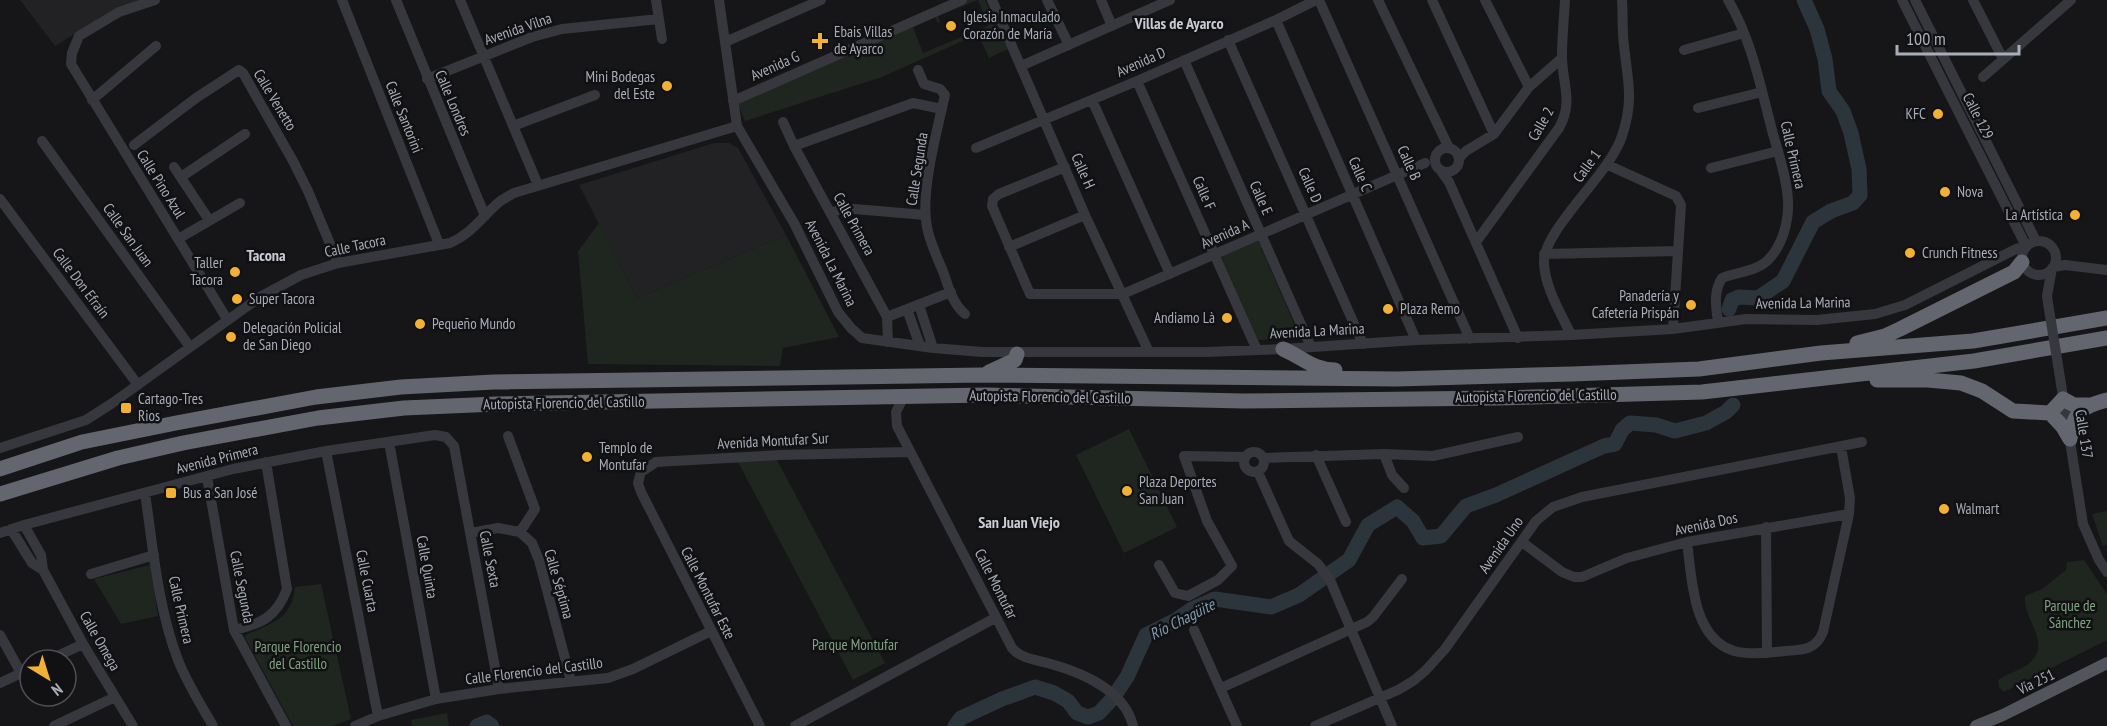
<svg xmlns="http://www.w3.org/2000/svg" width="2107" height="726" viewBox="0 0 2107 726" font-family="'PT Sans Narrow',sans-serif">
<rect width="100%" height="100%" fill="#161618"/>
<path fill="#222225" d="M20,0h124l-26,7 -63,39z
M714,143h15l9,5 48,87 -149,63 -58,-113z"/>
<path fill="#1e261f" fill-rule="evenodd" d="M967,0h18l23,49 -19,9 -11,-24 -96,43 -137,44 -8,-19zM978,0l10,26 -65,27 -10,-26 22,-10 3,6 2,-1 -2,-6z
M599,223l38,75 149,-63 53,102 -56,11 -3,18 -192,-2 -10,-113z
M1258,241l43,98 -43,1 -37,-84z
M1129,429l48,98 -53,26 -48,-98z
M737,460h40l108,203 -32,17z
M2107,511v33l-4,2 -11,-32z
M2084,560l23,34v46l-103,52 -5,-5 -1,-7c9,-6 20,-9 29,-15 28,-21 -5,-45 -2,-69l17,-7 24,-19 1,-8z
M150,565l8,51 -37,8 -27,-45z
M321,584l30,135 -19,7h-39l-49,-90c27,-13 48,-16 51,-49z
M447,713l2,13h-37l-1,-6z"/>
<g fill="none" stroke-linecap="round" stroke-linejoin="round">
<path stroke="#2c353c" stroke-width="15" d="M1729,309l3,-9 7,-3 19,1 25,-17 30,-59 18,-11 22,-8 7,-8 -1,-26 -8,-36 -8,-22 -14,-20 -4,-32 -8,-30 -13,-29
M477,726l10,-4 5,4
M955,726l6,-8 41,-19 33,-12 19,6 14,8 9,12 11,4 11,-4 13,-14 15,-22 19,-42 30,-15 16,-11 23,-10 56,8 28,-12 50,-35 19,-35 29,-18 16,14 10,17 18,-2 25,-30 30,-11 108,-49 11,-2 7,-14 8,-7 26,2 19,6 31,-8 20,-11 7,-7"/>
<path stroke="#37383d" stroke-width="10" d="M155,0l-36,12 -40,24 -7,17 -1,11 156,255
M342,0l97,244
M396,0l89,216
M460,0l78,185
M656,0l6,39
M719,0l18,126 57,97 44,89 13,16 11,10 71,10 49,4h224l77,-3 133,-9 155,-5 102,-6 73,-10 71,1 58,-6 30,-9 111,-56 9,-2
M992,0l93,215 64,137
M1047,0l22,45
M1101,0l11,26
M1319,0l151,339
M1378,0l71,148
M1432,0l62,134
M1485,0l44,87
M1902,0l124,246
M1915,0l121,241
M1973,0l30,59
M1276,20l140,320
M1228,40l135,304
M725,42l96,-42
M1684,50l60,-17
M1184,60l127,287
M1021,66l149,-66
M918,70l6,14 16,5 5,6c-8,36 -25,97 -18,132 3,16 11,32 17,47 5,15 9,30 21,40
M1983,77l88,-77
M427,79l105,-42 30,-8 97,-10
M1137,81l120,269
M92,100l64,-54
M1092,100l78,174
M733,101l229,-101
M1698,108l64,-16
M783,122l11,24 93,171 1,25
M513,126l82,-31
M42,141l148,206
M134,145l62,-47 43,-28 4,3 50,88 15,30 30,72
M794,146l119,-43 29,6
M976,148l161,-67 139,-61 40,-20
M1435 160a12 12 0 1 1 24 0a12 12 0 1 1-24 0Z
M1459,158l7,-7 28,-17 35,-47 33,-29
M1608,165l68,31 5,9 -8,124
M174,167l35,53
M1065,167l-66,27 -6,5 -1,7 38,88h93l302,-131
M1711,168l67,-17
M1441,171l8,11 69,156
M181,177l64,-43
M0,199l138,186
M831,213l12,-5 82,7
M178,239l62,-36
M2022 258a17 17 0 1 1 34 0a17 17 0 1 1-34 0Z
M1476,242l83,-114c15,-27 3,-44 3,-72 0,-19 2,-37 3,-56
M1009,247l76,-32
M1544,254l133,-3
M2053,267l12,-2 42,5
M2048,303l-1,-7 5,-28
M919,305l14,43
M907,309l13,37
M887,317l64,-25
M1718,322c-2,-15 -5,-30 4,-44 14,-6 34,-6 46,-18 15,-15 21,-40 20,-59 -1,-22 -9,-46 -15,-67 -12,-45 -21,-94 -45,-134
M1571,335c-10,-22 -26,-47 -27,-72 -2,-32 66,-89 78,-127 12,-36 6,-54 2,-90 -2,-15 -1,-31 -2,-46
M2058,365l25,159 16,36 8,12
M903,398l-7,14 1,14 115,222c9,11 26,12 39,16 32,9 74,27 82,62
M508,436l27,73 -15,23 12,11 7,17 32,121
M389,442l47,257
M0,448l86,-28 25,-16 149,-107 41,-22 37,-12 112,-20c21,-9 31,-25 48,-40 5,-4 11,-7 16,-10l223,-67
M326,451l52,265
M1244 462a10 10 0 1 1 20 0a10 10 0 1 1-20 0Z
M1384,454l8,21 12,13
M1316,455l30,67
M1264,458l120,-4 49,2 85,-19
M1258,472l31,69 29,23 12,16 62,146
M207,477l27,153 52,96
M145,493c8,55 13,115 33,167 9,23 23,45 35,66
M24,525l17,30 2,15 40,74 50,82
M1766,527l1,126
M11,529l21,34 11,7
M0,533l24,-8 209,-56 93,-18 109,-16 11,2 8,9 45,243
M470,533l28,-5 22,4
M1522,542l40,30 12,5h8l45,-19 60,-16 162,-28
M1687,542c5,36 5,96 47,109 15,4 35,2 51,0 17,-1 31,-1 38,-19l26,-118 1,-16 -9,-51
M1159,565l16,28 13,3 30,-16 14,-14 -25,-45 -23,-65 61,1
M91,574l63,-19
M234,630c28,-6 43,-14 53,-41l-21,-127
M1194,630l43,96
M0,635l21,38
M49,660l34,-16
M0,683l30,-14
M1221,688l146,-66 6,-5 29,-38
M54,726l61,-29
M355,726l23,-10 58,-17 63,-10 109,-11 25,-9 78,-38
M760,726l-119,-234 -3,-9 3,-11 15,-10 124,-7 129,-3
M795,726l200,-108
M1315,726l83,-36 15,-9 12,-10 20,-22 91,-128 17,-14 29,-10 280,-55"/>
<path stroke="#53555c" stroke-width="12" d="M1976,726l27,-11 104,-52"/>
<path stroke="#63666e" stroke-width="15" d="M1857,343l28,-7 15,-7 114,-57 8,-10
M1283,349c21,9 28,20 52,21
M989,372l26,-12 2,-6
M1877,380h51l33,3 21,8 31,20 37,2 13,14 7,12
M2050,413l13,-14 11,6h14
M2070,439c4,-28 11,-32 37,-39
M0,469l82,-27 94,-19 140,-26 85,-10 93,-5 488,-7 415,4 175,-5 127,-5 122,-16 152,-12 134,-23
M0,494l118,-36 65,-15 135,-25 86,-10 92,-4 490,-9 257,6 255,-3 204,-6 272,-31 133,-23"/>
<path stroke="#37383d" stroke-width="10" d="M2048,303l10,62"/>
</g>
<g fill="#f2b134" stroke="#111113" stroke-width="2">
<circle cx="951" cy="26" r="6"/>
<path d="M817 32h6v6h6v6h-6v6h-6v-6h-6v-6h6z"/>
<circle cx="667" cy="86" r="6"/>
<circle cx="1938" cy="114" r="6"/>
<circle cx="1945" cy="192" r="6"/>
<circle cx="2075" cy="215" r="6"/>
<circle cx="1910" cy="253" r="6"/>
<circle cx="235" cy="272" r="6"/>
<circle cx="237" cy="299" r="6"/>
<circle cx="1691" cy="305" r="6"/>
<circle cx="1388" cy="309" r="6"/>
<circle cx="1227" cy="318" r="6"/>
<circle cx="420" cy="324" r="6"/>
<circle cx="231" cy="337" r="6"/>
<rect x="120" y="402" width="12" height="12" rx="3"/>
<circle cx="587" cy="457" r="6"/>
<circle cx="1127" cy="491" r="6"/>
<rect x="165" y="487" width="12" height="12" rx="3"/>
<circle cx="1944" cy="509" r="6"/>
</g>
<g text-anchor="middle" stroke-width="5" stroke-linejoin="round" paint-order="stroke">
<g font-size="15" fill="#a8adb8" stroke="#111113" text-anchor="start">
<text x="963" y="22">Iglesia Inmaculado<tspan x="963" dy="17">Corazón de María</tspan></text>
<text x="834" y="37">Ebais Villas<tspan x="834" dy="17">de Ayarco</tspan></text>
<text x="655" y="82" text-anchor="end">Mini Bodegas<tspan x="655" dy="17">del Este</tspan></text>
<text x="1926" y="119" text-anchor="end">KFC</text>
<text x="1957" y="197">Nova</text>
<text x="2063" y="220" text-anchor="end">La Artística</text>
<text x="1922" y="258">Crunch Fitness</text>
<text x="223" y="268" text-anchor="end">Taller<tspan x="223" dy="17">Tacora</tspan></text>
<text x="1679" y="301" text-anchor="end">Panadería y<tspan x="1679" dy="17">Cafetería Prispán</tspan></text>
<text x="249" y="304">Super Tacora</text>
<text x="1400" y="314">Plaza Remo</text>
<text x="1215" y="323" text-anchor="end">Andiamo Là</text>
<text x="432" y="329">Pequeño Mundo</text>
<text x="243" y="333">Delegación Policial<tspan x="243" dy="17">de San Diego</tspan></text>
<text x="138" y="404">Cartago-Tres<tspan x="138" dy="17">Rios</tspan></text>
<text x="599" y="453">Templo de<tspan x="599" dy="17">Montufar</tspan></text>
<text x="1139" y="487">Plaza Deportes<tspan x="1139" dy="17">San Juan</tspan></text>
<text x="183" y="498">Bus a San José</text>
<text x="1956" y="514">Walmart</text>
</g>
<g font-size="15" fill="#a8adb8" stroke="#111113">
<text transform="translate(518 29) rotate(-19)" y="5">Avenida Vilna</text>
<text transform="translate(1141 62) rotate(-24)" y="5">Avenida D</text>
<text transform="translate(775 66) rotate(-24)" y="5">Avenida G</text>
<text transform="translate(275 100) rotate(59)" y="5">Calle Venetto</text>
<text transform="translate(453 103) rotate(67)" y="5">Calle Londres</text>
<text transform="translate(1978 116) rotate(63)" y="5">Calle 129</text>
<text transform="translate(404 117) rotate(68)" y="5">Calle Santorini</text>
<text transform="translate(1541 124) rotate(-60)" y="5">Calle 2</text>
<text transform="translate(1793 155) rotate(77)" y="5">Calle Primera</text>
<text transform="translate(1409 163) rotate(66)" y="5">Calle B</text>
<text transform="translate(1587 166) rotate(-54)" y="5">Calle 1</text>
<text transform="translate(917 169) rotate(-81)" y="5">Calle Segunda</text>
<text transform="translate(1083 171) rotate(66)" y="5">Calle H</text>
<text transform="translate(1360 174) rotate(66)" y="5">Calle C</text>
<text transform="translate(161 184) rotate(58)" y="5">Calle Pino Azul</text>
<text transform="translate(1310 185) rotate(66)" y="5">Calle D</text>
<text transform="translate(1204 193) rotate(66)" y="5">Calle F</text>
<text transform="translate(1261 198) rotate(66)" y="5">Calle E</text>
<text transform="translate(854 224) rotate(61)" y="5">Calle Primera</text>
<text transform="translate(1225 234) rotate(-24)" y="5">Avenida A</text>
<text transform="translate(128 235) rotate(54)" y="5">Calle San Juan</text>
<text transform="translate(355 246) rotate(-12)" y="5">Calle Tacora</text>
<text transform="translate(831 263) rotate(63)" y="5">Avenida La Marina</text>
<text transform="translate(81 283) rotate(53)" y="5">Calle Don Efraín</text>
<text transform="translate(1803 303) rotate(-1)" y="5">Avenida La Marina</text>
<text transform="translate(1317 331) rotate(-3)" y="5">Avenida La Marina</text>
<text transform="translate(1536 396) rotate(-1)" y="5">Autopista Florencio del Castillo</text>
<text transform="translate(1050 397) rotate(1)" y="5">Autopista Florencio del Castillo</text>
<text transform="translate(564 403) rotate(-1)" y="5">Autopista Florencio del Castillo</text>
<text transform="translate(2084 434) rotate(81)" y="5">Calle 137</text>
<text transform="translate(773 441) rotate(-3)" y="5">Avenida Montufar Sur</text>
<text transform="translate(217 459) rotate(-14)" y="5">Avenida Primera</text>
<text transform="translate(1706 524) rotate(-12)" y="5">Avenida Dos</text>
<text transform="translate(1501 545) rotate(-55)" y="5">Avenida Uno</text>
<text transform="translate(490 559) rotate(79)" y="5">Calle Sexta</text>
<text transform="translate(427 567) rotate(80)" y="5">Calle Quinta</text>
<text transform="translate(367 581) rotate(79)" y="5">Calle Cuarta</text>
<text transform="translate(559 584) rotate(74)" y="5">Calle Séptima</text>
<text transform="translate(996 584) rotate(63)" y="5">Calle Montufar</text>
<text transform="translate(242 587) rotate(79)" y="5">Calle Segunda</text>
<text transform="translate(708 593) rotate(63)" y="5">Calle Montufar Este</text>
<text transform="translate(181 610) rotate(77)" y="5">Calle Primera</text>
<text transform="translate(100 641) rotate(60)" y="5">Calle Omega</text>
<text transform="translate(534 671) rotate(-7)" y="5">Calle Florencio del Castillo</text>
<text transform="translate(2036 682) rotate(-26)" y="5">Vía 251</text>
</g>
<g font-size="15" fill="#7fa381" stroke="#111113">
<text x="2070" y="611">Parque de<tspan x="2070" dy="17">Sánchez</tspan></text>
<text x="855" y="650">Parque Montufar</text>
<text x="298" y="652">Parque Florencio<tspan x="298" dy="17">del Castillo</tspan></text>
</g>
<g font-size="16" font-weight="bold" fill="#c9ccd4" stroke="#111113">
<text x="1179" y="29">Villas de Ayarco</text>
<text x="266" y="261">Tacona</text>
<text x="1019" y="528">San Juan Viejo</text>
</g>
<g font-size="16" font-style="italic" fill="#7f9bb3" stroke="#111113">
<text transform="translate(1182 619) rotate(-27)" y="6">Río Chagüite</text>
</g>
</g>
<g transform="translate(48 678) rotate(142)"><circle r="28" fill="#111113" stroke="#4d4f55" stroke-width="1.5"/>
<path d="M0-4.5L10 22L0 15L-10 22Z" fill="#f2b134"/>
<text y="-9" font-size="16" font-weight="bold" text-anchor="middle" fill="#a8adb8">N</text>
</g>
<path d="M1897 45v9h122v-9" fill="none" stroke="#a8adb8" stroke-width="3"/>
<text x="1906" y="45" font-size="18" fill="#a8adb8" stroke="#111113" stroke-width="4.5" paint-order="stroke">100 m</text>
</svg>
